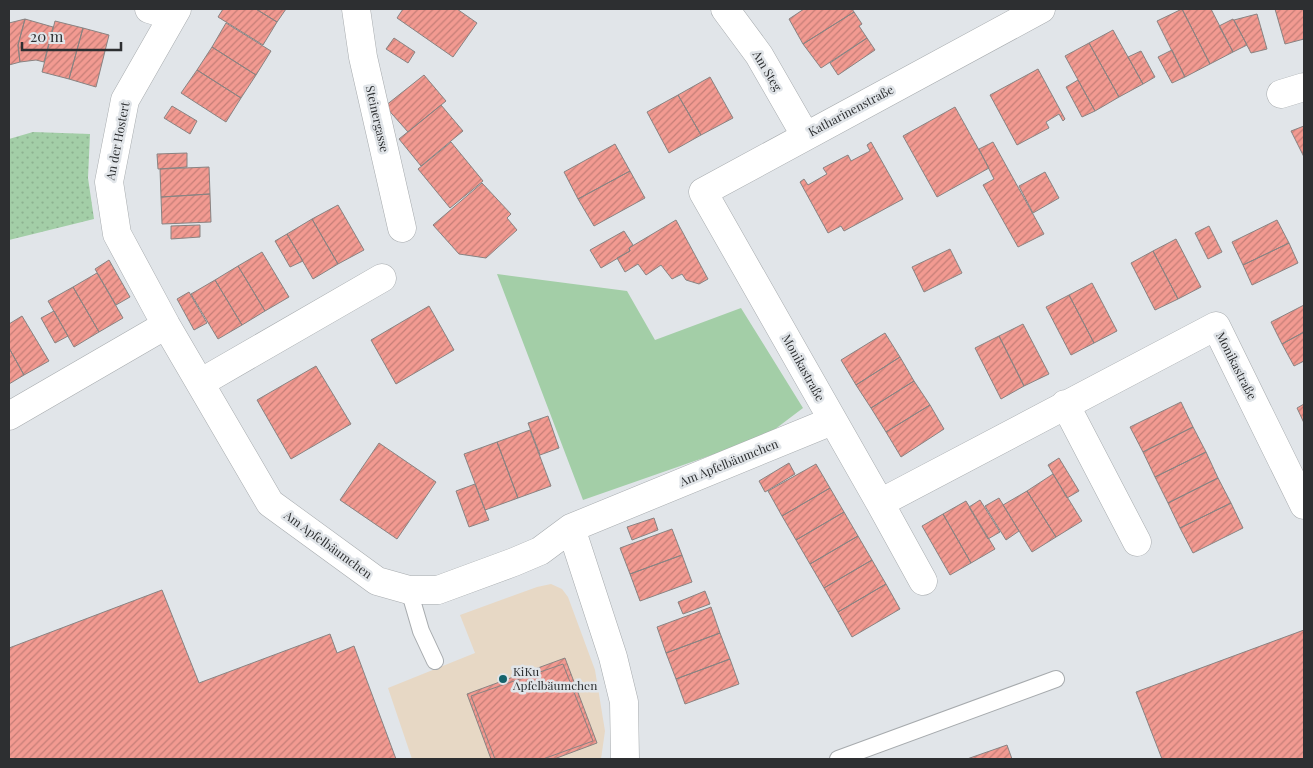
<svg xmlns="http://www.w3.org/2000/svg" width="1313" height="768" viewBox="0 0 1313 768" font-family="'Playfair Display',serif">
<defs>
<pattern id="park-dots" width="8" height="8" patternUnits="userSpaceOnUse" patternTransform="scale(1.25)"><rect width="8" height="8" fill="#a3cea7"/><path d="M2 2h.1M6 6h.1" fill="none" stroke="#8db190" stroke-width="1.8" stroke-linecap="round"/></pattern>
<pattern id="building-hatch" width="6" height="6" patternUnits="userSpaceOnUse" patternTransform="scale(1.25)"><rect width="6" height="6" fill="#f29a91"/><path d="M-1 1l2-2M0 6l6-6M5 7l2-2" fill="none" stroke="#c47e77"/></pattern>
</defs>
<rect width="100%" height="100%" fill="#e1e5e9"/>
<path fill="#e7d8c5" d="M551,584l11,5 6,8 27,73 10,61 -4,28h-189l-24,-71 87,-35 -15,-38 77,-28z"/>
<path fill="#a3cea7" d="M497,274l130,17 28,49 86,-32 62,100 -37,28 -183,64z"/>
<path fill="url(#park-dots)" d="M33,132l57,2 -2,44 6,41 -85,21v-101z"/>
<path fill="url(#building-hatch)" stroke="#898382" d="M223,9h33l21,13 -14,23 -45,-28z
M256,9h30l-9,13z
M403,9h54l20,14 -24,34 -56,-39z
M804,9h48l2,3 -51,32 -14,-25z
M1182,9h29l22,43 -23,12z
M1182,9l28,55 -25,13 -28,-56z
M1275,9h29v30l-19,5z
M854,12l8,12 -3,2 8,12 -46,30 -18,-24z
M1257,14l10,35 -16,4 -17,-33z
M25,19l-7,26 2,17 -11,3v-42z
M25,19l28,8 -9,35 -8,-2 -16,2 -2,-17z
M1233,19l14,26 -14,7 -14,-26z
M55,21l28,7 -14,51 -27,-7z
M226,23l45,28 -15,24 -44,-28z
M83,28l26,7 -13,52 -27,-8z
M1113,30l30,54 -24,13 -30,-54z
M394,38l21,14 -7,11 -22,-14z
M867,38l8,12 -37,25 -8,-12z
M1089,43l30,54 -24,14 -30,-55z
M212,47l44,28 -15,23 -44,-28z
M1172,50l13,27 -13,6 -14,-26z
M1141,51l14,26 -12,7 -15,-27z
M1038,69l27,50 -2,2 -4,-7 -13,8 3,6 -32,17 -27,-50z
M197,70l44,28 -15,24 -45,-29z
M424,75l22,26 -38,31 -23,-26z
M710,77l23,41 -32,17 -23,-40z
M1078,80l17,31 -13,6 -16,-30z
M678,95l23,40 -32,18 -22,-41z
M441,105l22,26 -42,35 -22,-27z
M172,106l25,15 -7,13 -26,-16z
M955,107l34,61 -52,29 -34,-61z
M1304,126v31l-13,-26z
M451,142l32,39 -33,27 -32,-39z
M871,142l32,57 -59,32 -3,-5 -13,7 -28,-51 4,-3 4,6 19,-11 -4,-6 25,-13 3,6 19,-10 -3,-6z
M993,142l51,92 -26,13 -35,-62 11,-6 -15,-30z
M615,144l15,27 -52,28 -14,-27z
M187,153v14l-29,2 -1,-15z
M209,167l1,27 -49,3 -1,-28z
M630,171l15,27 -51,28 -16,-27z
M1045,172l14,26 -26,15 -14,-27z
M482,183l29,31 -4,4 10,12 -31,28 -27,-4 -26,-29z
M210,194l1,28 -49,2 -1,-27z
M338,205l26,45 -26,14 -26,-45z
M312,219l26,45 -25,15 -26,-45z
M676,220l32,59 -9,5 -13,-4 -4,-6 -10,5 -11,-14 -15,10 -8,-11 -13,8 -8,-14 13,-7 -1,-3z
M1277,220l12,23 -46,22 -11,-23z
M200,225v12l-29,2v-13z
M1209,226l13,26 -14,7 -13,-26z
M624,231l9,14 -4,3 1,3 -29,17 -11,-18z
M287,234l16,27 -13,6 -15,-26z
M1176,239l25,48 -23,12 -25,-48z
M1289,243l9,20 -46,22 -9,-20z
M950,249l12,24 -38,19 -12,-25z
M1153,251l25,48 -23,11 -24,-47z
M262,252l27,45 -24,14 -27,-45z
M109,260l21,37 -14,8 -21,-36z
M238,266l27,45 -23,14 -27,-45z
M97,273l26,45 -24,14 -26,-45z
M215,280l27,45 -24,14 -27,-45z
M1092,283l25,48 -23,12 -25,-48z
M73,287l26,45 -25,15 -26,-46z
M189,292l18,31 -13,7 -17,-31z
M1069,295l25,48 -23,12 -25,-48z
M1304,305v27l-22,12 -11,-22z
M429,306l25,44 -58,34 -25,-44z
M54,311l14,25 -13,7 -14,-25z
M22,316l27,45 -25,14 -15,-27v-24z
M1023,324l26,50 -25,12 -25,-50z
M1304,332v29l-10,5 -12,-22z
M885,333l15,24 -44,28 -15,-25z
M999,336l25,50 -23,13 -26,-51z
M9,348l15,27 -15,9z
M900,357l14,24 -43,27 -15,-23z
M316,366l35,58 -60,35 -34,-59z
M914,381l16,24 -44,27 -15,-24z
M1181,402l12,25 -50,25 -13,-25z
M1304,404v19l-7,-15z
M930,405l14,24 -43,28 -15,-25z
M548,416l11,32 -19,7 -12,-32z
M1193,427l13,25 -51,25 -12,-25z
M530,430l21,56 -33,12 -21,-56z
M497,442l21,56 -33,12 -21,-56z
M379,443l57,39 -39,57 -57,-39z
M1206,452l12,26 -50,25 -13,-26z
M1059,458l20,33 -12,7 -19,-33z
M789,463l6,11 -30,18 -6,-11z
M816,464l14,24 -48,28 -14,-25z
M1053,474l29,47 -26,16 -29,-46z
M1218,478l13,25 -51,25 -12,-25z
M475,484l14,36 -20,7 -13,-36z
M830,488l14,24 -48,28 -14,-24z
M1027,491l29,46 -24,15 -29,-47z
M999,498l20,33 -13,9 -21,-34z
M980,500l20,32 -12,7 -19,-32z
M966,501l29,48 -24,14 -28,-49z
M1231,503l12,25 -50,25 -13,-25z
M844,512l14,24 -48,28 -14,-24z
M943,514l28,49 -21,12 -28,-49z
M654,518l4,12 -26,10 -5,-13z
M672,529l10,26 -52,19 -10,-26z
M858,536l14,24 -48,28 -14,-24z
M682,555l10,27 -52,19 -10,-27z
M872,560l14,24 -48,28 -14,-24z
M886,584l14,25 -48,28 -14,-25z
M162,590l37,93 131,-49 7,19 17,-7 42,113h-387v-111z
M705,591l5,13 -27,10 -5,-12z
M711,607l9,26 -54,20 -9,-26z
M1304,630v129h-142l-26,-67z
M720,633l10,26 -54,20 -10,-26z
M565,658l32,85 -43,16h-63l-24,-65z
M730,659l9,25 -54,20 -9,-25z
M563,664l30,77 -50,18h-48l-24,-63z
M1007,745l5,14h-45z"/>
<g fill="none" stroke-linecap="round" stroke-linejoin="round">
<g stroke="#a7abae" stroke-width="18">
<path id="lane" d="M409,590l12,41 14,30
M838,759l218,-80"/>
</g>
<g stroke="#a7abae" stroke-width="29">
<path id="street" d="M149,9l23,7
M177,9l-52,91 -16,82 8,52 49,91 104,178 107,78 32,9h29l76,-28 26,-11 31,-23 261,-107
M356,9l7,48 39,171
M725,9l34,46 46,80
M1041,9l-338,183 177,311 336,-177 88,179
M1281,94l23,-7
M200,383l182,-105
M1065,404l72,138
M9,416l157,-91
M880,503l43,78
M571,528l42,129 11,45 1,57"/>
</g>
<use href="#lane" stroke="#fff" stroke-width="16"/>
<use href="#street" stroke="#fff" stroke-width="28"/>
</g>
<circle fill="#15636b" stroke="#e1e5e9" stroke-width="2" cx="503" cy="679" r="5"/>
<g text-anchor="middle" stroke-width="5" stroke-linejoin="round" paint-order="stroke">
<g font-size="12" fill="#2d2f31" stroke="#e1e5e9">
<text transform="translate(767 71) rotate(59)" y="4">Am Steg</text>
<text transform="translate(851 111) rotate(-28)" y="4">Katharinenstraße</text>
<text transform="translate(377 119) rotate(77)" y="4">Steinergasse</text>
<text transform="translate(118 141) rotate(-79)" y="4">An der Hostert</text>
<text transform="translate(1236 366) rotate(63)" y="4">Monikastraße</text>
<text transform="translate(803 368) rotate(61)" y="4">Monikastraße</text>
<text transform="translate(729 463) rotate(-22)" y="4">Am Apfelbäumchen</text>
<text transform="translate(328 545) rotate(36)" y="4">Am Apfelbäumchen</text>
</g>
<g font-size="12" fill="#2d2f31" stroke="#e1e5e9" text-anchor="start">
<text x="513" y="676">KiKu<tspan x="513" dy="14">Apfelbäumchen</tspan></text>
</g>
</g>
<rect width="1313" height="768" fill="none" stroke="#2d2f31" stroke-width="20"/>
<path d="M22 42v8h99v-8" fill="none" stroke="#2d2f31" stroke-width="2.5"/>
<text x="30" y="42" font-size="15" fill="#2d2f31" stroke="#e1e5e9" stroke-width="4" paint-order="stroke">20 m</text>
</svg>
